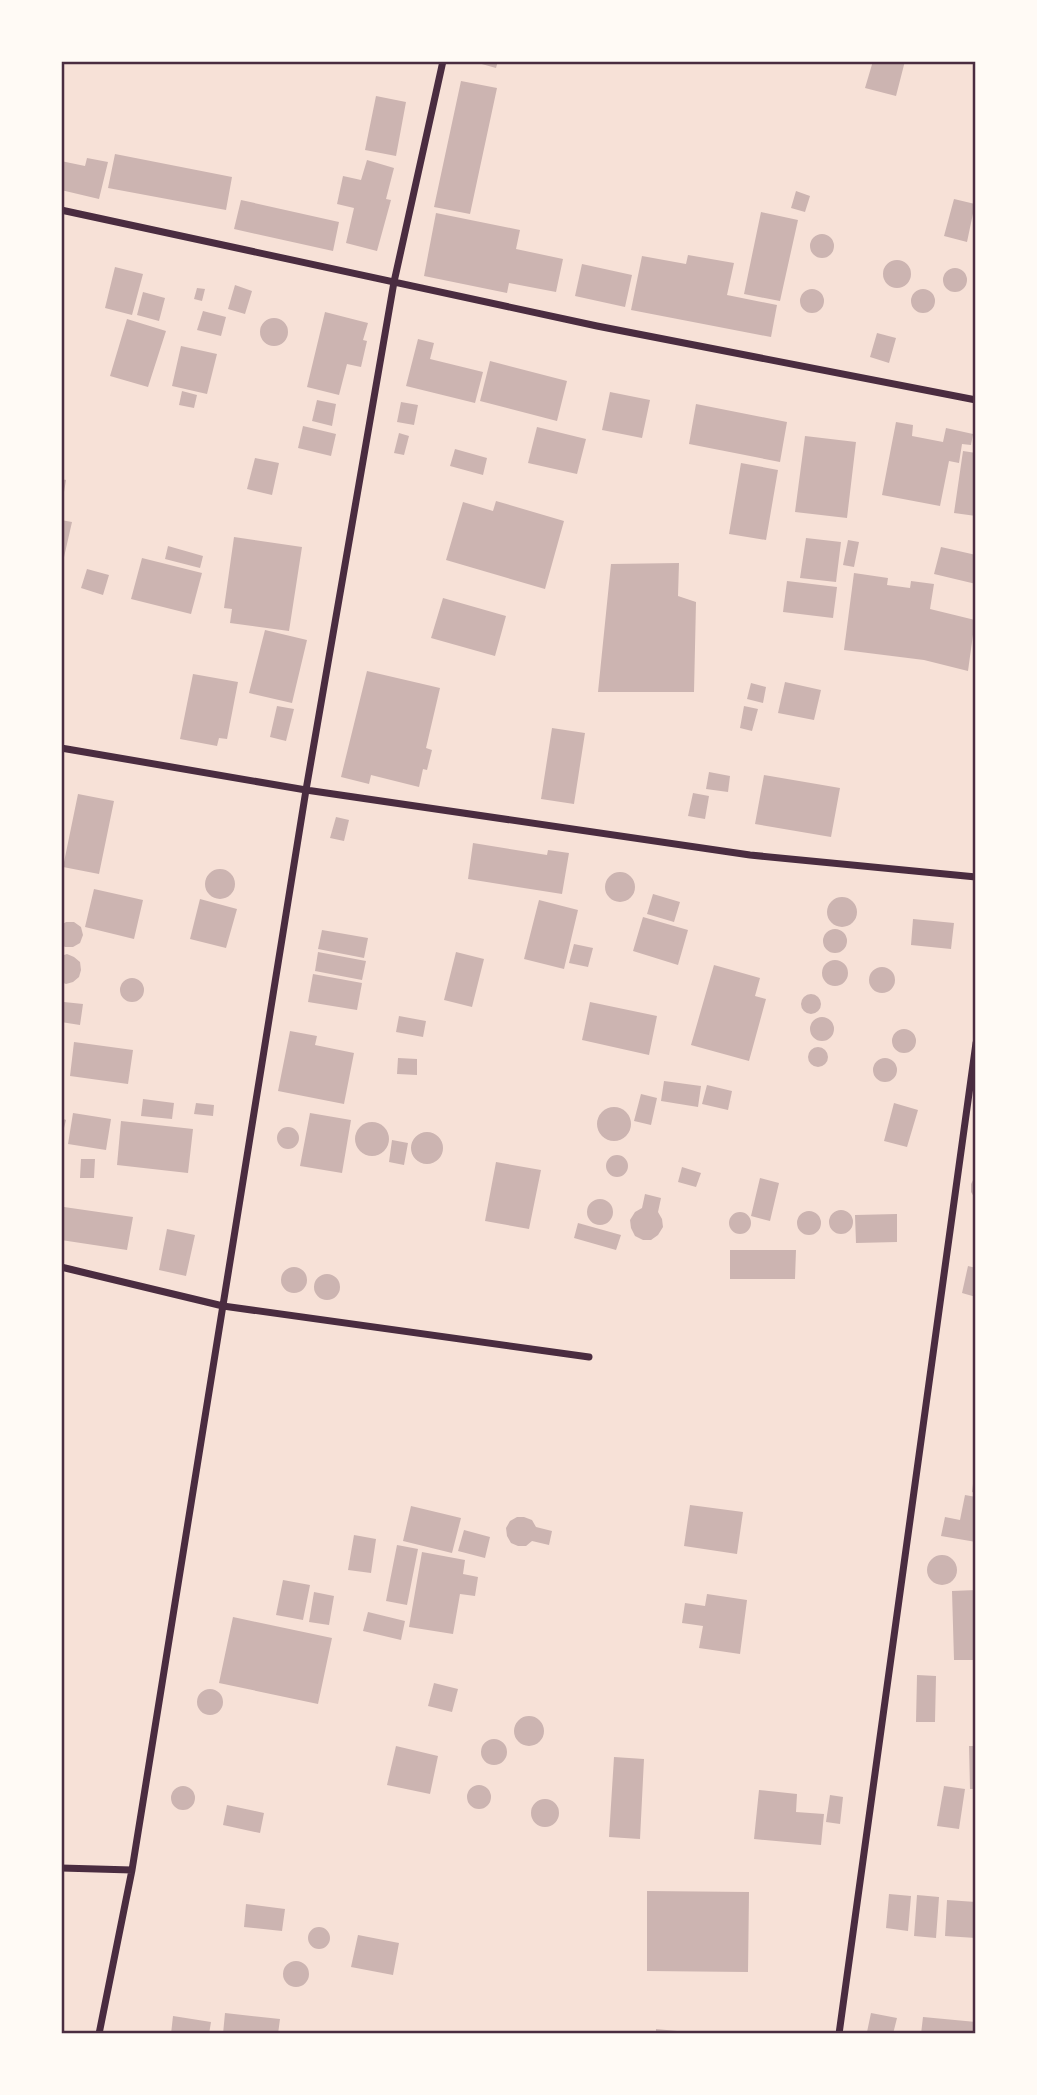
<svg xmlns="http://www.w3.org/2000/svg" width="1037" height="2095" viewBox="0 0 1037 2095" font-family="'Playfair Display',serif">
<rect width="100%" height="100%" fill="#f7e1d7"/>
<path fill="#ccb4b1" d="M471,61h27l-2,7z
M873,61h32l-9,35 -31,-8z
M461,81l36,7 -27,126 -36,-7z
M376,96l30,6 -10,54 -31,-6z
M115,154l117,23 -6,33 -118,-22z
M87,158l21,4 -9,37 -38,-9v-29l24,5z
M367,160l27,8 -8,31 5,1 -14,51 -31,-8 8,-35 -17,-4 6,-28 18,4z
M796,191l14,5 -5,16 -14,-4z
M954,199l21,5 -8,38 -23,-6z
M241,200l98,22 -6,29 -99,-22z
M761,212l37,8 -18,81 -36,-7z
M436,213l84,17 -4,19 47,10 -7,33 -47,-9 -2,10 -83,-17z
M810 246a12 12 0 1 1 24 0a12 12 0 1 1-24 0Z
M688,255l46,8 -7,32 50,10 -6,32 -140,-27 11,-54 44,8z
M883 274a14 14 0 1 1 28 0a14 14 0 1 1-28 0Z
M582,264l50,11 -7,32 -50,-11z
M115,267l28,7 -11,41 -27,-7z
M943 280a12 12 0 1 1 24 0a12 12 0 1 1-24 0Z
M235,285l17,6 -7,23 -17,-5z
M197,288l8,1 -3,12 -8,-2z
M911 301a12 12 0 1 1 24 0a12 12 0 1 1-24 0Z
M800 301a12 12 0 1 1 24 0a12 12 0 1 1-24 0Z
M143,292l22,6 -6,23 -22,-6z
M203,311l23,6 -5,19 -24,-6z
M325,312l43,11 -5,17 4,1 -6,26 -14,-3 -8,31 -32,-8z
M260 332a14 14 0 1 1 28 0a14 14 0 1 1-28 0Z
M127,319l39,12 -18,56 -38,-11z
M877,333l19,5 -7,25 -19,-6z
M418,339l16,4 -4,16 53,13 -8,31 -69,-17z
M181,346l36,8 -10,40 -35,-8z
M490,361l77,20 -10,40 -77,-20z
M182,391l15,4 -3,13 -15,-3z
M610,392l40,8 -8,38 -40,-8z
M317,400l19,4 -4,22 -20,-5z
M401,402l17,3 -4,20 -17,-3z
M696,404l91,18 -7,40 -91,-18z
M896,422l17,3 -1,11 31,6 3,-14 27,6 -2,11 -9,-1 -3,19 -10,-2 -9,45 -58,-11z
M303,426l33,8 -5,22 -33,-8z
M537,427l49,12 -9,35 -49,-11z
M399,433l10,3 -5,19 -10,-2z
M805,436l51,6 -9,76 -52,-6z
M455,449l32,9 -4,17 -33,-9z
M963,451l13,2v63l-22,-3z
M255,458l24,5 -7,32 -25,-6z
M741,463l37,7 -12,70 -37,-6z
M61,479l5,1 -3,18h-2z
M496,501l68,20 -19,68 -99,-29 17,-58 30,9z
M61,520l11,2 -10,44h-1z
M234,537l68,10 -13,84 -59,-8 2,-14 -8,-1z
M806,538l35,4 -5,40 -36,-4z
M848,540l11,2 -5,25 -11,-2z
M168,546l35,10 -3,12 -35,-9z
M941,547l35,8v29l-42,-10z
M142,558l60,15 -11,41 -60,-15z
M679,563l-1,33 18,6 -2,90h-96l13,-128z
M87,569l22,6 -6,20 -22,-7z
M854,573l34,5 -1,7 23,3 1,-7 23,3 -4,25 45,11 -7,51 -44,-11 -80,-10z
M787,581l50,6 -4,31 -50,-6z
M443,598l63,18 -11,40 -64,-18z
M265,630l42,10 -15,63 -43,-10z
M367,671l73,17 -14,60 6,2 -5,20 -4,-1 -4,18 -48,-12 -2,9 -28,-7z
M193,674l45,8 -11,57 -8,-1 -2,8 -37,-7z
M785,682l36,8 -7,30 -36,-7z
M751,683l15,4 -3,16 -16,-4z
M277,706l17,3 -8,32 -16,-4z
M744,706l14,3 -6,22 -12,-3z
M552,728l33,5 -11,71 -33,-5z
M709,772l21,4 -2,16 -22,-3z
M764,775l76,13 -9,49 -76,-13z
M693,793l16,3 -4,23 -17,-3z
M78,794l36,7 -15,73 -36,-7z
M336,817l13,3 -5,21 -14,-3z
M473,843l74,12 1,-5 21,3 -7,41 -94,-15z
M205 884a15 15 0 1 1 30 0a15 15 0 1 1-30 0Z
M605 887a15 15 0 1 1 30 0a15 15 0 1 1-30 0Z
M94,889l49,11 -9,39 -49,-12z
M653,894l27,8 -6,20 -27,-8z
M827 912a15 15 0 1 1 30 0a15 15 0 1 1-30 0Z
M200,899l37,10 -11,39 -36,-9z
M539,900l39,10 -14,59 -40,-10z
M643,917l45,13 -10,35 -45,-14z
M913,919l41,4 -3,26 -40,-4z
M66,922h8l7,5 2,8 -3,8 -7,4h-8l-4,-3v-19z
M823 941a12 12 0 1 1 24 0a12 12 0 1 1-24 0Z
M322,930l46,8 -4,20 -46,-9z
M574,944l19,4 -5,19 -19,-4z
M318,952l48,9 -4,19 -47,-9z
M456,952l28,7 -12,48 -28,-7z
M67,954l7,3 6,5 1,8 -2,7 -6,5 -7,2 -5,-2v-26z
M822 973a13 13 0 1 1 26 0a13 13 0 1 1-26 0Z
M714,965l46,13 -5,18 11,3 -17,62 -58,-16z
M869 980a13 13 0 1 1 26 0a13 13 0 1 1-26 0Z
M313,974l49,9 -5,27 -49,-8z
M120 990a12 12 0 1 1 24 0a12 12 0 1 1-24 0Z
M801 1004a10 10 0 1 1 20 0a10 10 0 1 1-20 0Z
M64,1002l19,2 -3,21 -19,-3z
M590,1002l67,14 -8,39 -67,-15z
M399,1016l27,5 -3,16 -27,-5z
M810 1029a12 12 0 1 1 24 0a12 12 0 1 1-24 0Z
M892 1041a12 12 0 1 1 24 0a12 12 0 1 1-24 0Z
M290,1031l27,5 -2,9 39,8 -10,51 -66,-13z
M74,1042l59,8 -5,34 -58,-8z
M808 1057a10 10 0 1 1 20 0a10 10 0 1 1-20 0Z
M873 1070a12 12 0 1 1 24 0a12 12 0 1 1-24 0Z
M398,1058l19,1v16l-20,-1z
M664,1081l37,5 -3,21 -37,-6z
M707,1085l25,6 -4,19 -26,-6z
M641,1094l16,4 -6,27 -17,-4z
M143,1099l31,4 -2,16 -31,-3z
M196,1103l18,2 -1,11 -19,-2z
M894,1103l24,7 -11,37 -23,-6z
M597 1124a17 17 0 1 1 34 0a17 17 0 1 1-34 0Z
M73,1113l38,6 -5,31 -38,-6z
M310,1113l41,7 -9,53 -42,-7z
M61,1118l5,2 -4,16h-1z
M121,1121l72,8 -5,44 -71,-8z
M355 1139a17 17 0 1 1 34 0a17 17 0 1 1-34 0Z
M277 1138a11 11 0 1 1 22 0a11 11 0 1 1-22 0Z
M411 1148a16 16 0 1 1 32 0a16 16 0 1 1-32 0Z
M392,1140l16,3 -4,22 -15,-3z
M606 1166a11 11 0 1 1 22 0a11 11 0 1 1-22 0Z
M81,1159h14l-1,19h-14z
M496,1162l45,8 -12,59 -44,-8z
M682,1167l19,6 -5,14 -18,-5z
M976,1174v26l-5,-8v-8z
M760,1178l19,5 -9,38 -19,-5z
M645,1194l16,4 -3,14 4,7 1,8 -5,8 -7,5h-8l-8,-4 -4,-8 -1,-8 5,-8 7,-4z
M587 1212a13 13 0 1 1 26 0a13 13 0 1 1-26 0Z
M64,1207l69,10 -6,33 -66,-10z
M829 1222a12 12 0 1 1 24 0a12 12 0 1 1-24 0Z
M797 1223a12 12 0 1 1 24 0a12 12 0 1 1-24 0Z
M729 1223a11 11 0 1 1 22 0a11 11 0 1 1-22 0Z
M897,1214v28l-41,1 -1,-28z
M578,1223l43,12 -5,15 -42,-12z
M167,1229l28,6 -9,41 -27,-6z
M730,1250h66l-1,29h-65z
M968,1266l8,2v29l-14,-4z
M281 1280a13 13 0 1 1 26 0a13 13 0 1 1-26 0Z
M314 1287a13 13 0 1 1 26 0a13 13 0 1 1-26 0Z
M974,1476h2v17l-4,-1z
M965,1495l11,2v45l-35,-6 4,-19 15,3z
M690,1505l53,7 -6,42 -53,-8z
M411,1506l50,12 -9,35 -49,-12z
M517,1517h7l8,3 4,7 16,4 -3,14 -17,-4 -6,5h-8l-7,-3 -4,-7 -1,-8 4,-7z
M464,1530l26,7 -5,21 -27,-7z
M354,1535l22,4 -5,34 -23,-3z
M397,1545l21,4 -11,56 -21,-4z
M422,1552l43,8 -2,14 15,3 -3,19 -15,-2 -7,40 -44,-7z
M927 1570a15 15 0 1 1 30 0a15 15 0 1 1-30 0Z
M283,1580l27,5 -7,35 -27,-5z
M976,1590v70h-22l-2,-69z
M314,1592l20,4 -5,29 -20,-3z
M707,1594l40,6 -7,54 -41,-6 4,-22 -21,-3 3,-20 20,3z
M368,1612l37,9 -4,19 -38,-9z
M233,1617l99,21 -14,66 -99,-21z
M917,1675l19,1 -1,46h-19z
M434,1683l24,6 -6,23 -24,-6z
M197 1702a13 13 0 1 1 26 0a13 13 0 1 1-26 0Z
M514 1731a15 15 0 1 1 30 0a15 15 0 1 1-30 0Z
M481 1752a13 13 0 1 1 26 0a13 13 0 1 1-26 0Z
M396,1746l42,10 -8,38 -43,-9z
M969,1746h7v43h-6z
M614,1757l30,2 -4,80 -31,-2z
M467 1797a12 12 0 1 1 24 0a12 12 0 1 1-24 0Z
M171 1798a12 12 0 1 1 24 0a12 12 0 1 1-24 0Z
M944,1786l21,3 -6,40 -22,-3z
M759,1790l38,4 -1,18 28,2 -3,31 -67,-6z
M830,1795l13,2 -3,27 -14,-2z
M531 1813a14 14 0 1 1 28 0a14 14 0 1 1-28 0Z
M227,1805l37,8 -4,20 -37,-8z
M647,1891l102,1 -1,80 -101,-1z
M889,1894l22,2 -3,35 -22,-3z
M917,1895l22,2 -3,41 -22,-2z
M947,1900l29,2v36l-31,-2z
M246,1904l39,5 -3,22 -38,-4z
M308 1938a11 11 0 1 1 22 0a11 11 0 1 1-22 0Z
M358,1935l41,8 -6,32 -42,-8z
M283 1974a13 13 0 1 1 26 0a13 13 0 1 1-26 0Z
M225,2013l55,6 -2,15h-55z
M871,2013l26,5 -4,16 -26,-2z
M173,2016l38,6 -2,12h-38z
M923,2017l53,5v12h-55z
M656,2029l32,3v2h-32z"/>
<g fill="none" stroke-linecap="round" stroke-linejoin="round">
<path stroke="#4a2c40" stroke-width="7" d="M61,210l536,116 379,74
M61,748l245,42 444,65 226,22
M61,1267l162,39 366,51
M61,1868l71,2
M99,2034l33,-164 174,-1080 88,-508 49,-221
M839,2034l137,-991"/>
</g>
<rect width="1037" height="2095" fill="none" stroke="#fffaf5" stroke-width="126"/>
<rect x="63" y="63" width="911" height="1969" fill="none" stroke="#4a2c40" stroke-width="2.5"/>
</svg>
